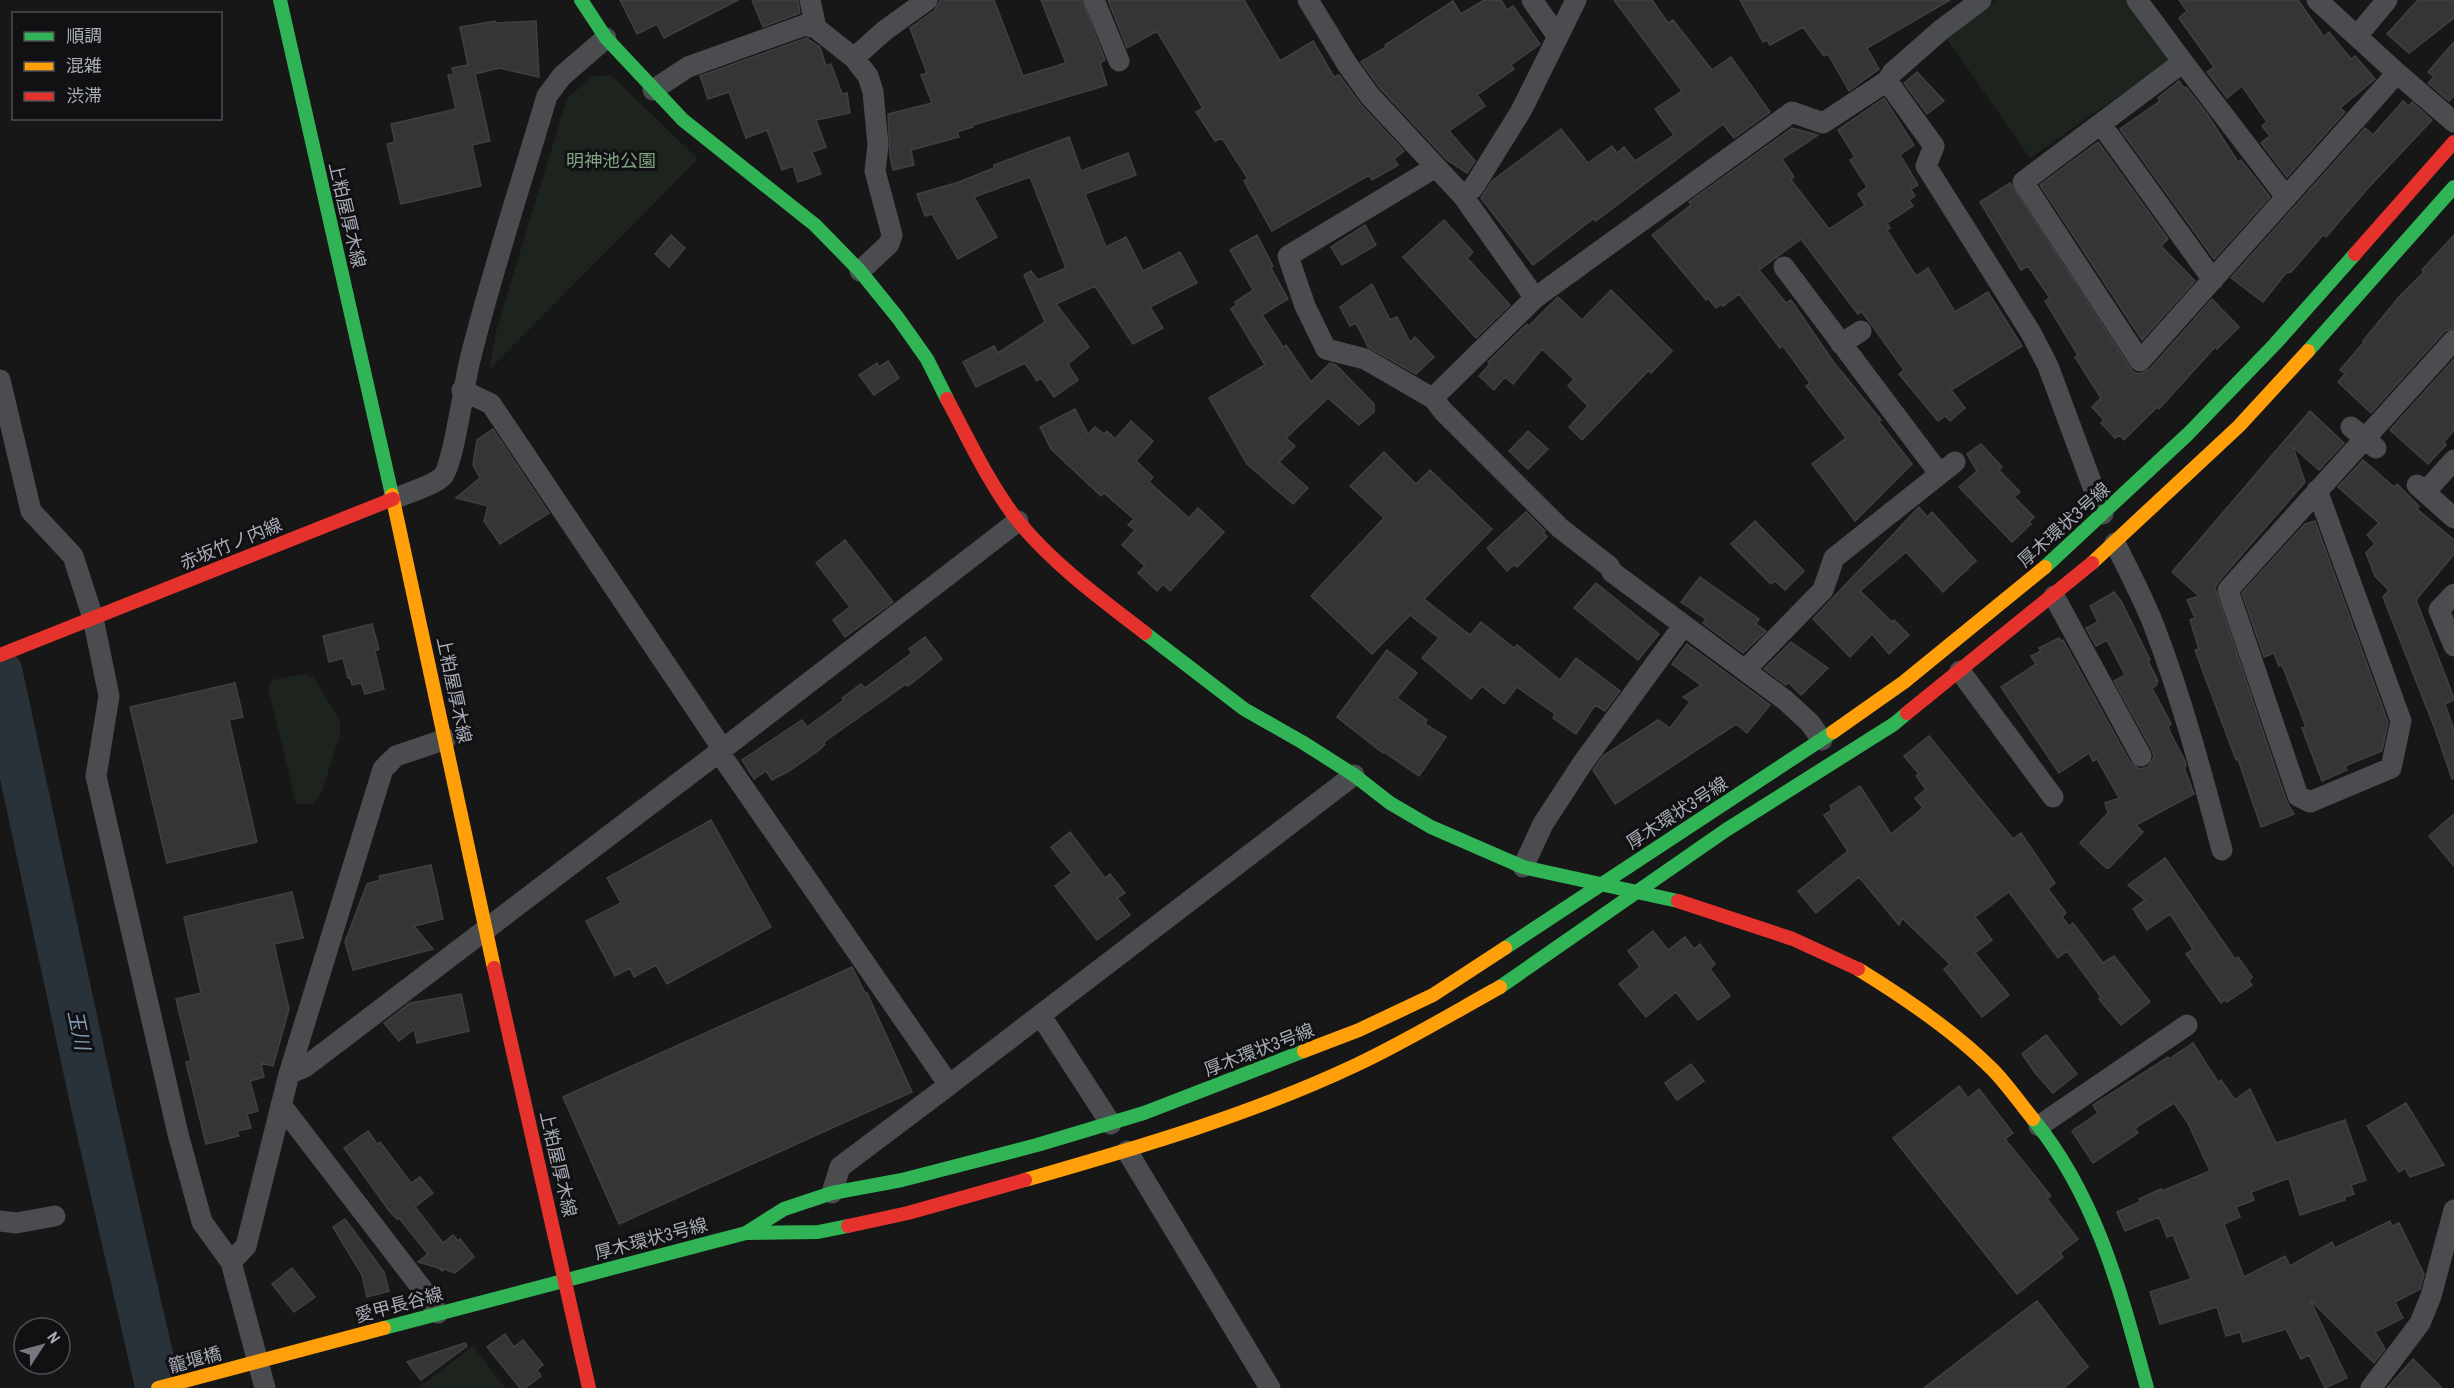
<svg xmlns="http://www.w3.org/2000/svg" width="2454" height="1388" viewBox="0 0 2454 1388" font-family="'Archivo Narrow','Noto Sans JP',sans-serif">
<rect width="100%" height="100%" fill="#171717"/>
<path fill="#1d241e" d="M1996,0h134l37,52 2,9 -139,97 -85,-122z
M611,75l87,84 -209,211 8,-42 70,-230 26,-22z
M305,674l8,3 27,43v15l-19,59 -8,10h-17l-28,-117 4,-7z
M473,1346l32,42h-87z"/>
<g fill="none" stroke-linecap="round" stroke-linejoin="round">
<path stroke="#2a3239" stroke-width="45" d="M0,672l95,441 63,275"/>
</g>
<path fill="#353536" stroke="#3f4043" stroke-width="1.5" d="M620,0h118l-74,38 -7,-14 -20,10z
M752,0h46l2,13 -37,14z
M940,0h54l29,76 43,-13 -25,-63h41l23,60 -5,3 7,22 -134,40v2l-16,5 2,5 -48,13 3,15 -21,5 -3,-14 -2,-42 44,-11 -11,-28 6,-2 -17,-45 25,-18z
M1108,0h136l36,61 33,-20 21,36 5,-2 22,30 43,46 -10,8 4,6 -26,15 -3,-5 -97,56 -28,-50 4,-2 -26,-41 -7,3 -19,-29 7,-4 -46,-77 -30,17z
M1484,0h17l6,10 6,-4 27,38 -29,21 3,4 -37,26 8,11 -36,25 26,30 -8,12 -20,-13 -67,-72 -19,-26 25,-15 -1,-2 68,-44 8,13z
M1614,0h38l16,23 5,-3 39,50 19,-13 39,55 -36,26 -11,-14 -127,97 -2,-3 -61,47 -52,-67 11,-17 69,-52 27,34 24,-17 5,7 7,-6 11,14 39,-26 -19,-26 27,-18z
M1740,0h210l-83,48 12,21 -30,22 -21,-37 -4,2 -21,-29 -33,18 -3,-5 -4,2z
M2179,0h119l26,37 5,-5 22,27 4,-3 20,23 -35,29 5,4 -58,65 -26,-34 9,-7 -8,-10 5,-4 -25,-36 -15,12 -20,-26 7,-5 -35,-49 8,-7z
M2418,0h36v18l-45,35 -22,-19z
M495,21l1,2 40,-2 3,56 -40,-9 -24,6 15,67 -18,4 9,41 -80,18 -14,-60 8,-2 -4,-18 65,-15 -8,-34 6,-1 -2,-6 16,-3 -8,-38z
M806,38l14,9 6,19 5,-2 11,30 5,-1 3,20 -34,7 10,27 -14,5 9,22 -23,8 -5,-16 -11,4 -15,-40 -21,8 -17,-46 -21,7 -8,-23z
M2454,42v54l-5,5 -21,-18 6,-6 -6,-5z
M1917,72l27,29 -17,13 -23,-31z
M2179,81l5,7 2,-1 21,27 31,48 3,-2 29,37 -56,62 -94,-130 40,-28 -2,-3z
M1884,98l30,47 -14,10 18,30 -7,4 4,7 -6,4 4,6 -26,17 3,5 -3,2 29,46 12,-8 27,44 33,-20 34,54 -71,44 14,18 -15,13 -5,-5 -7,5 -39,-47 5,-4 -33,-46 -10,-13 -3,3 -57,-75 -42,31 27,33 5,-3 44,64 46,56 -2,2 33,42 -57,57 -43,-57 34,-26 -40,-52 4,-3 -27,-37 -3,2 -41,-54 -16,12 -1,-2 -6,4 -8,-10 -2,2 -54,-65 39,-30 -2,-3 103,-74 26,7 -36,24 12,18 -3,3 38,49 36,-24 -7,-11 9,-7 -17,-27 5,-3 -17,-27z
M2403,101l6,5 3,-4 20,18 -64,68 -42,49 -3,-2 -32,37 -5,1 -23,29 -32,-24 134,-150 8,7z
M1069,137l12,34 47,-18 8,22 -51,19 21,53 20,-10 17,34 37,-19 17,31 -47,24 13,21 -30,16 -38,-58 -39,18 33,43 -21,17 10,16 -24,17 -13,-19 -4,3 -12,-18 -49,24 -13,-25 31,-16 4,7 47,-31 -21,-47 7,-4 7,9 28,-12 -36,-91 -56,20 23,40 -39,22 -26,-45 -7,2 -8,-22 42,-12 35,-14v-3z
M2098,142l70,97 -7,7 34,35 -53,59 -102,-155z
M2010,183l123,189 7,2 10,-5 62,-70 27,28 -22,22 -2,-2 -56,62 -2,-2 -33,33 -4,-5 -5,3 -14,-15 3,-3 -12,-13 9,-9 -26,-41 3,-2 -33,-54 5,-3 -22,-32 -7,4 -41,-68z
M1444,220l29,32 -6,6 43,47 -34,33 -73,-81z
M1365,225l11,20 -34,20 -11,-18z
M671,235l14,13 -16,19 -14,-13z
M1257,235l16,31 -2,2 17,31 -26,16 21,32 3,-2 25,37 19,-19 6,2 38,39v8l-15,13 -31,-27 -42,40 9,8 -16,16 29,26 -15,16 -46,-40 -38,-66 56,-33 -34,-56 5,-4 -1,-3 18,-12 -23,-40z
M2454,235v93l-9,3 -74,82 -33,-31 7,-8 -5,-4 24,-28 -1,-1 36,-44 25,-25 -2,-2z
M1372,284l18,36 7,-3 13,25 5,-5 19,20 -18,17 -48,-27 -12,-24 -6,3 -10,-19z
M1611,290l61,61 -21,22 -2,-3 -67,70 -13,-13 19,-21 -20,-20 6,-7 -32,-30 -29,35 -8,-7 -11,13 -15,-14 11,-12 -2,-2 39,-38 2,2 29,-29 24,23z
M2454,359v71l-10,12 2,3 -18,19 -38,-34z
M888,361l11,17 -25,17 -15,-20 18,-12 2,4z
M1075,409l13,25 7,-7 9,7 3,-3 8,8 16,-18 22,20 -17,20 17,16 -4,5 40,36 9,-10 26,24 -54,59 -7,-7 -6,7 -19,-18 7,-7 -23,-21 13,-15 -7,-5 6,-6 -30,-26 -3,3 -50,-47 -11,-22z
M2310,411l34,32 -25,27 -26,-23 12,35 -86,99 -4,7 71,212 8,14 -33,13 -23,-68 -2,1 -41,-110 4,-1 -9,-29 5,-2 -8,-18 12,-4 -27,-24z
M493,429l56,84 -49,31 -16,-23 4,-15 -32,-8 24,-20 -7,-13 4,-25z
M1528,431l20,18 -20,20 -19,-18z
M1981,444l21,23 -3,3 21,22 -6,5 20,20 -5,5 2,2 -19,18 -53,-55 18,-16 -10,-17z
M1384,452l32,32 14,-14 62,59 -68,70 46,36 11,-13 33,26 3,-3 43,35 16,-22 44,33 -15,20 -10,-6 -19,29 -23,-16 2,-4 -38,-27 -13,17 -22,-18 -11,13 -49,-41 17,-20 -29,-23 -38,39 -61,-58 73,-78 -34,-32z
M2363,460l31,27 3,-3 22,22 -2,3 37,31v14l-38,46 38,98v2l-9,4 9,26v48l-2,1 -17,-50 -52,-132 6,-7 -14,-14 -9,-23 9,-9 -8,-9 12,-12 -41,-36z
M1919,507l8,10 5,-5 44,49 -33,31 -37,-40 -46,39 32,31 2,-2 15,15 -20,19 -17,-20 -22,23 -37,-38z
M1526,512l19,19 -2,1 4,5 -30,30 -2,-3 -8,7 -20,-23z
M1755,521l49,50 -19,19 -10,-9 -4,3 -40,-40z
M2315,521l73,201 -6,29 -37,15 2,4 -25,11 -20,-53 4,-1 -24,-62 -3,1 -5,-13 -10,4 -22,-64 63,-69z
M845,540l48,62 -48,35 -12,-17 17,-13 -34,-44z
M1700,577l59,42 -3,5 10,7 -23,22 -40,-30 3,-4 -25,-17z
M1596,583l63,51 -21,26 -64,-52z
M2114,592l7,9 29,59 -2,1 10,20h-2l1,4 -5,3 19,36 -3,2 2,6 15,29 1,5 -2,1 10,27 -58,31 7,7 -34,36h-3l-26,-25 28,-30 -3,-10 14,-5 -22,-39 -4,2 -4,-8 -30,20 -58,-86 35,-23 -5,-8 10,-5 -2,-3 20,-10 2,3 2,-1 67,122 10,7 8,-2 6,-10 -2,-7 -38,-69 11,-6 -18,-35 -11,6 -10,-18 12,-6 -8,-16z
M372,624l7,25 -4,2 9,38 -19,5 -4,-11 -9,2 -2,-8 -2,1 -5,-20 -14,4 -6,-26z
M925,637l17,22 -34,27 -2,-2 -82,58 1,2 -7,7 -29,20 -17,9 -6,-9 -12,8 -12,-19 60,-40 5,7 37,-27 -2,-2 19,-14 4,4 47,-35 -3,-4z
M1791,642l37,26 -27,27 -13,-13 -2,3 -22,-16z
M1687,644l83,61 -23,28 -11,-9 -121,80 -22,-34 10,-14 55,-36 12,8 20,-26 -7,-5 18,-12 -29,-21z
M1387,650l30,23 -20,25 30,22 -2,4 21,13 -27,39 -35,-24 -1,1 -46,-36z
M235,683l8,34 -14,3 28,122 -90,21 -37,-156z
M1929,736l84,103 8,-6 34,50 -7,6 18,24 -4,4 7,9 4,-3 30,40 11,-7 36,46 -29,23 -22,-26 2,-2 -34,-46 -9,7 -49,-66 -34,25 17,23 -17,13 34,42 -27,22 -38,-48 6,-5 -48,-46 -3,7 -40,-48 -43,36 -18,-22 50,-40 -24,-36 8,-5 -2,-4 30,-20 31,48 32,-26 -8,-10 11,-9 -10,-13 3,-2 -15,-18z
M2454,814v52l-25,-30z
M711,820l60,107 -104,57 -11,-19 -22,12 -4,-9 -15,8 -29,-55 35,-18 -14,-25z
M1070,832l35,46 5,-4 15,19 -8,5 13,17 -33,25 -42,-54 17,-13 -21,-26z
M2165,858l70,101 3,-2 14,20 -3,4 3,4 -25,17 -2,-2 -4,3 -35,-49 7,-5 -23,-35 -23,16 -14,-21 12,-9 -17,-15z
M431,865l12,54 -29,7 19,23 -80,21 -8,-28 22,-58 13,-4 -1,-4z
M292,892l11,46 -29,6 15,65 -16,57 -12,-3 3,14 -14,4 8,30 -11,3 4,14 -14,3 2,5 -33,8 -20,-82 5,-1 -15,-62 25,-6 -17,-76z
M1653,931l15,19 17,-13 9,12 6,-5 15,20 -5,5 20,27 -32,24 -22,-28 -30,25 -27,-33 21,-17 -12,-16z
M852,967l13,26h2l45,99 -293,132 -56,-127z
M461,994l8,37 -52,12 -3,-14 -15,12 -15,-18 26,-20z
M2046,1035l31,39 -24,19 -17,-19 -14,-20z
M2193,1043l25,39 3,-2 14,20 15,-11 26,54 69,-23 21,60 -15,5 3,9 -9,3v3l-45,15 -11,-37 -38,14 3,8 -18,7 4,10 -16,7 20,53 41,-21 5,10 42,-24 3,6 55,-27 2,5 7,-3 25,51 -4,15 -25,13 8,16 -28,14 10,17 -11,14 -64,-63 37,78 -22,10 -16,-33 -8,4 -15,-30 -43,13 -3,-10 -14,4 -9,-29 -57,17 -10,-32 41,-13 -18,-44 -6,2 -8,-20 -34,14 -8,-19 23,-10 -1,-3 22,-10 1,2 48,-20 -22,-48 -14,-20 -39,25 3,5 -45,30 -21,-32 26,-18 -5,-8 75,-48 1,2z
M1691,1064l13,17 -27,19 -12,-17z
M1959,1086l9,12 11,-9 34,44 -8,6 46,57 -4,3 31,40 -18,14 3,4 -46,37 -124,-156z
M2406,1103l38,62 -34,12 -5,-9 -6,4 -32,-46z
M368,1131l9,13 3,-2 31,41 9,-6 13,16 -18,14 28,36 10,-8 5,6 2,-2 14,18 -19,16 -11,-4 -2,2 -3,-3 -21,-6 10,-8 -29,-36 -2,1 -7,-7 -46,-64z
M345,1219l39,53 5,19 -22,6 -5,-22 -29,-48z
M292,1268l23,29 -21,15 -22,-28z
M2037,1301l51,66 -24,21h-140z
M505,1334l9,13 9,-7 20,25 -6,5 4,6 -16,12h-5l-33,-41z
M465,1343l2,3 -46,34 -14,-18z
M2413,1359l29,29h-55z"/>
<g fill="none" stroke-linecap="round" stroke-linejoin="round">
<path stroke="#4b4c50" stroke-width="21" d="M810,0l6,28
M1094,0l25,61
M1308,0l39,64 23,32 93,100 72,102 -96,94 -5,7 9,12 117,117 49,38 3,6 173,128 25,23 12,17
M1532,0l26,37
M2137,0l46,62 -160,120 117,179 257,-288
M2317,0l80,73 57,49
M2357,36l30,-36
M2183,62l103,135
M1887,81l47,65 -8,20 105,167 17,33 55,148
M653,90l35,-23 117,-42 11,3 38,30
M2101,124l112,156
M1434,168l-146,88 17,50 21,43 39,10 69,40
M1463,196l10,-8 48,-77 55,-111
M1784,267l155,206
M860,271l29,-27 3,-9 -17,-64 3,-26 -5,-53 -5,-16 -14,-18 30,-27 43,-31
M1535,298l257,-186 31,11 64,-42 5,-8 49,-43 40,-30
M1841,344l20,-13
M0,380l31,131 42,45 20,62 16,78 -13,80 82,358 24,88 29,40
M462,390l29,14 227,338 1,10 230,333 -109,82 -8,26
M2351,427l25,21
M2417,485l37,33
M2317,490l84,231 -10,47 -81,34 -12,-6 -70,-206 226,-250
M2426,491l28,-31
M393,499c12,-5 42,-14 50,-23 11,-14 21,-93 27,-116 22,-89 51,-176 77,-264l15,-20 44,-38
M2115,543c13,27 28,54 39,83 28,73 48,148 68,224
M2454,594l-15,16 15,36
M2054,596l87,160
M1745,670l78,-80 11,-32 121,-96
M1960,671l93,126
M1523,867l20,-43 39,-60 101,-138
M1041,1016l70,108
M289,1074l16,-7 414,-315 299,-231
M949,1085l405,-310
M281,1105l145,189 12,19
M2039,1126l148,-101
M1127,1151l143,237
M0,1221l16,2 39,-7
M265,1388l-34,-126 15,-16 43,-172 94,-305 13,-13 50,-17
M2371,1388l49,-65 11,-27 23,-86"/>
<path stroke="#30b455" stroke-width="14" d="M280,0l112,495
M581,0l25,38 77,82 132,105 45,46 38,47 29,41 20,40
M2308,351l146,-164
M2045,567l143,-133 87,-90 80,-90
M1145,633l99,76 58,33 52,33 36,28 41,24 92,40 155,34
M1505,948l328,-216
M1500,987l226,-157 168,-106 13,-11
M2033,1119c64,78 88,174 114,269
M746,1233l38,-24 48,-16 70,-13 135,-35 107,-32 160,-62
M384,1328l362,-95 72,-1 30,-6"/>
<path stroke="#ff9f0a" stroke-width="14" d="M392,495l102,473
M2092,563l147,-137 69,-75
M1833,732l71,-50 141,-115
M1858,969c44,27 97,63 134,100 15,15 27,33 41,50
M1304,1051l55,-21 74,-35 72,-47
M1025,1180c112,-32 225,-65 331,-115 49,-23 97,-52 144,-78
M158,1388l226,-60"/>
<path stroke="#e5322d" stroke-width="14" d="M2355,254l99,-112
M947,399c22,41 42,85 71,122 36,44 83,78 127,112
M0,655l393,-156
M1907,713l185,-150
M1678,901l115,38 65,30
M494,968l95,420
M848,1226l60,-13 117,-33"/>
</g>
<g text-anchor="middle" stroke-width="6" stroke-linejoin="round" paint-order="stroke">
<g font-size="18" fill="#7fa381" stroke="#111113">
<text x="611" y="167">明神池公園</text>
</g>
<g font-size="18" fill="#a8adb8" stroke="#111113">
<text transform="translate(347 215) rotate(77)" y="6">上粕屋厚木線</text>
<text transform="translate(2064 525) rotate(-42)" y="6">厚木環状3号線</text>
<text transform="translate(231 544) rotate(-22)" y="6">赤坂竹ノ内線</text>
<text transform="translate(454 690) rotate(78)" y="6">上粕屋厚木線</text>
<text transform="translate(1677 813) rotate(-33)" y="6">厚木環状3号線</text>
<text transform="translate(1259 1050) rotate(-21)" y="6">厚木環状3号線</text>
<text transform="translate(558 1164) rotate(77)" y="6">上粕屋厚木線</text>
<text transform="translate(651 1239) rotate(-15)" y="6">厚木環状3号線</text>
<text transform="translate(399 1305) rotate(-15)" y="6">愛甲長谷線</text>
<text transform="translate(195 1360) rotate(-15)" y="6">籠堰橋</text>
</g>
<g font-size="20" font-style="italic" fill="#7f9bb3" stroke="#111113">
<text transform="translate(79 1030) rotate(78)" y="7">玉川</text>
</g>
</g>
<rect x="12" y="12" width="210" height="108" fill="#111113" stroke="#4d4f55" stroke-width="1.5"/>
<rect x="24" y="32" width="30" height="9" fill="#30b455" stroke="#4d4f55" stroke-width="1.5"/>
<text x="66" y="42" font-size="18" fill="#a8adb8">順調</text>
<rect x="24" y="62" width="30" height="9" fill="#ff9f0a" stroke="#4d4f55" stroke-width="1.5"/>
<text x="66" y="72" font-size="18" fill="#a8adb8">混雑</text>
<rect x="24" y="92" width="30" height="9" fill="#e5322d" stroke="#4d4f55" stroke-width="1.5"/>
<text x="66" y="102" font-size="18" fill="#a8adb8">渋滞</text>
<g transform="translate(42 1346) rotate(54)"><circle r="28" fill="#111113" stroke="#4d4f55" stroke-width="1.5"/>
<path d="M0-4.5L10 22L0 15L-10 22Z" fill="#757880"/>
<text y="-9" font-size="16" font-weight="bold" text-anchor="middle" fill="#a8adb8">N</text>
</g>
</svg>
